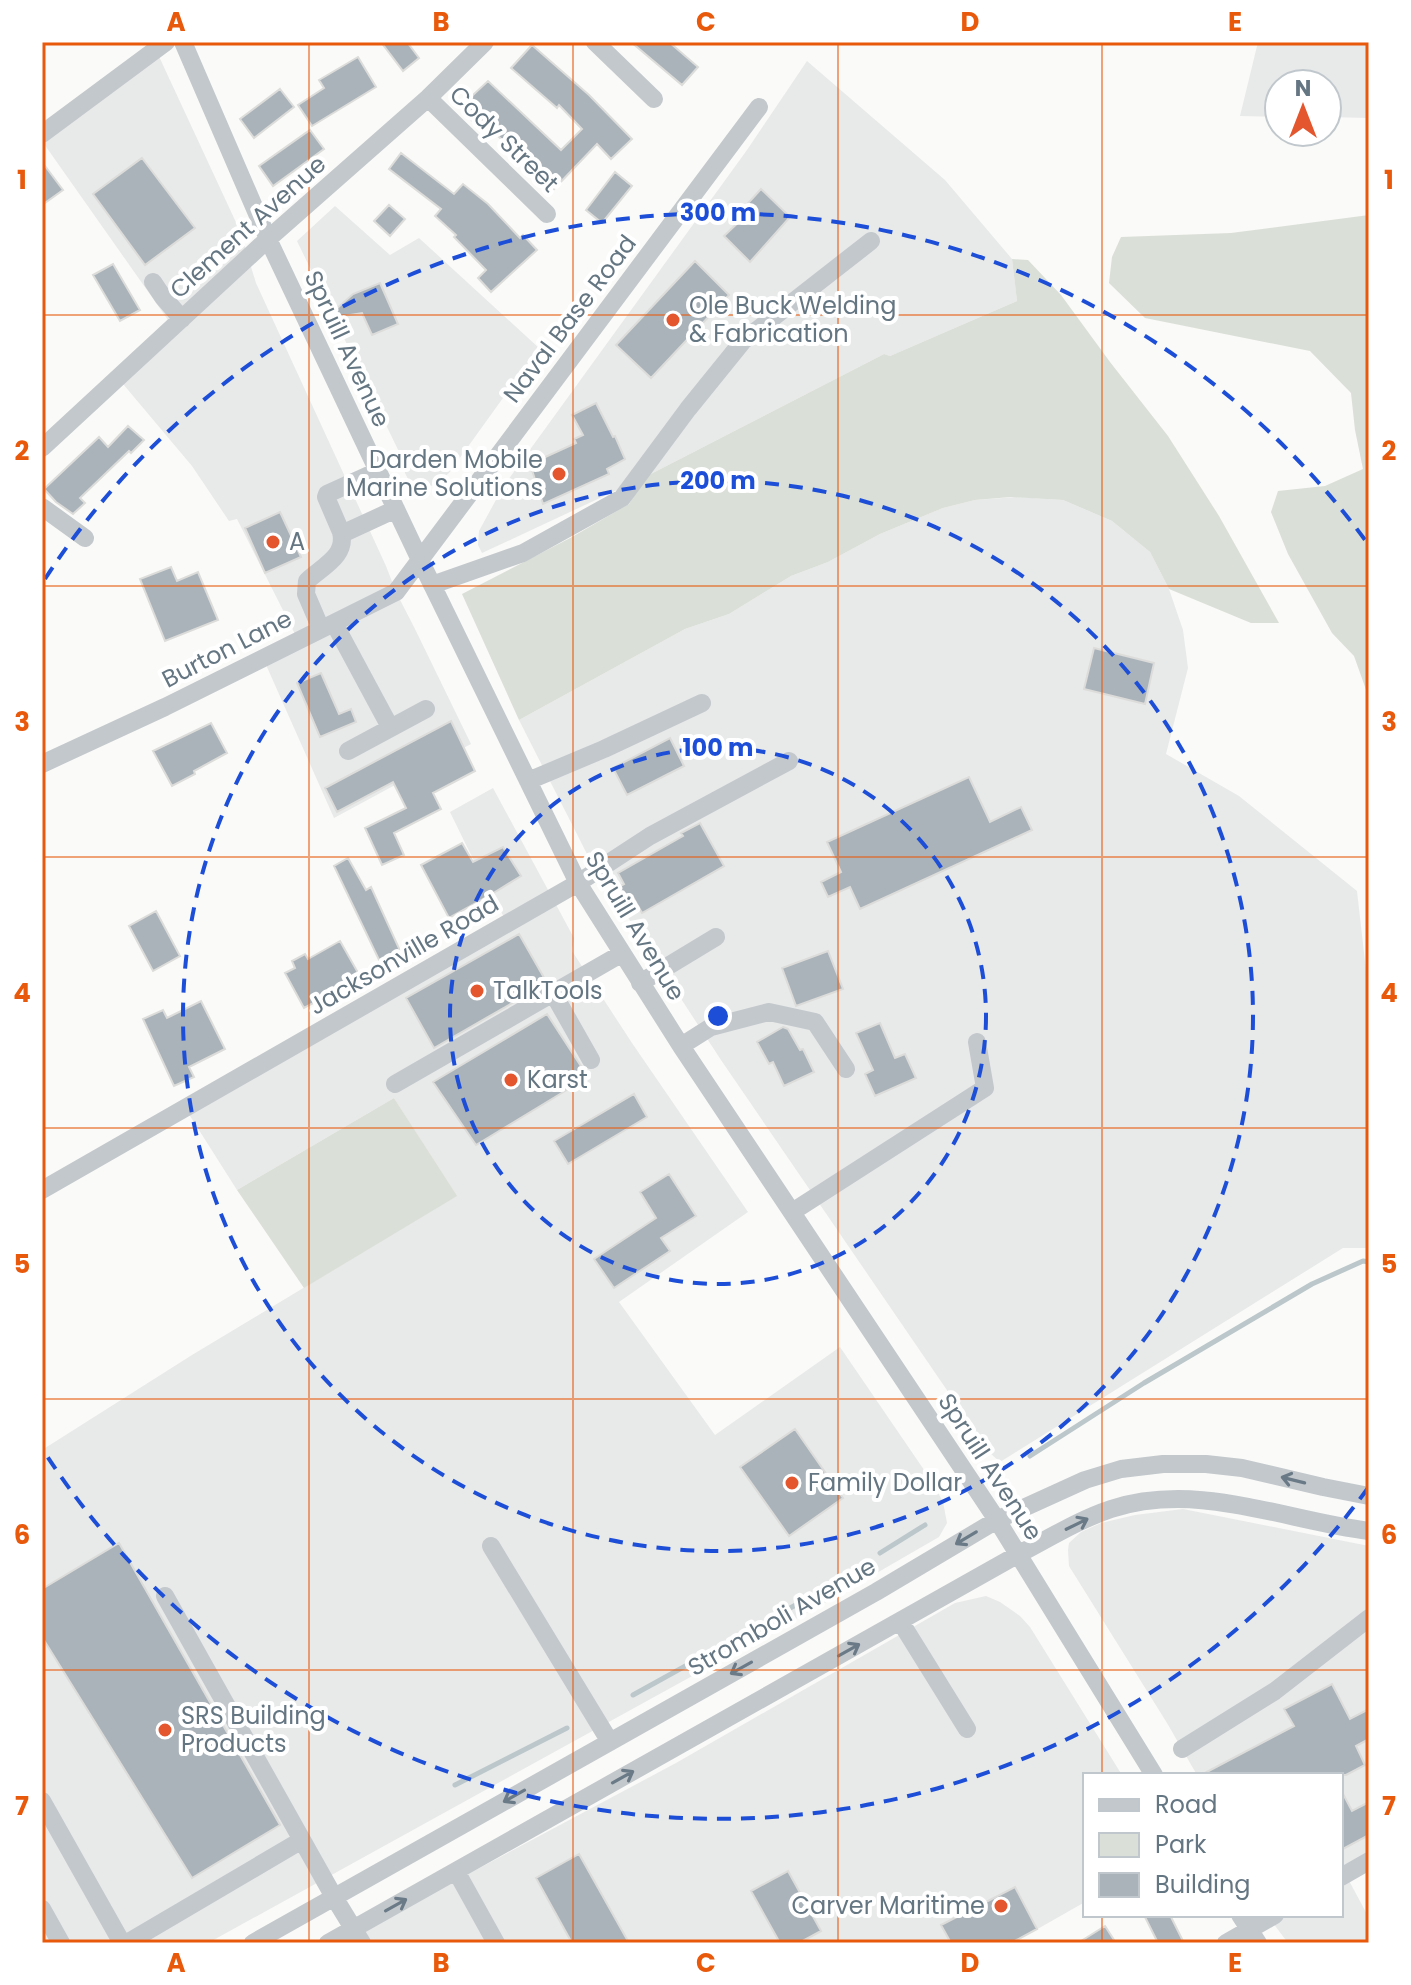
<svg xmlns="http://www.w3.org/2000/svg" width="1411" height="1985" viewBox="0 0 1411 1985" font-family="Poppins,sans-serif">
<rect width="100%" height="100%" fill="#fafaf8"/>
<path fill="#e8e9e9" d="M1258,42h111v76l-42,-1v-33h-48v33l-39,-1z
M156,50l84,181 16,52 130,283 10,26 19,37 56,115 -137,74 -71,-160 35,-18 -61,-121 -8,2 -37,-55 -74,-88 55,-51 -131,-186z
M807,61l138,119 67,79 5,42 -127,55 -6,-2 -239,123 -163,76 -4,-8 1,-14 24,-44 244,-337z
M335,206l55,49 29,-17 120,110 -90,125 -15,13 -19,-2 -7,-5 -3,-6 -2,-13 -106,-219z
M1016,497l47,3 49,21 38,31 19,37 14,41 5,38 -22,86 73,42 118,95 12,106v251h-26l-343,214 -10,-9 -269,-393 -94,-144 -9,-1 -99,-195 166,-91 44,-15 62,-38 37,-14 52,-28 63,-26 32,-8z
M493,788l81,150 -2,13 60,92 116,169 -129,90 96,133 125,-88 93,136 10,19 4,21 -8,14 -109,63 -622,343h-166v-493l150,-95 264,-159 -62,-98 -157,92 -52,-82 322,-185 -36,-68 -21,-43z
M1183,1509l186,37v315l-23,14 23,43v25h-81l-21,-28h74v-140h-144l-30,-52 -98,-157 -1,-16 1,-7 12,-11 20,-9 34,-8z
M986,1596l14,6 20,14 10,11 92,148h-37v127l-72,41h-651l-6,-9 320,-171 279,-160z"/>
<path fill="#dadfd7" d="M1369,215v483l-15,-42 -22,-23 -44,-79 -17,-42 7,-21 47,-5 38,-17 -8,-39 -4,-37 -41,-42 -165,-33 -36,-35 3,-26 9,-20 110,-4z
M1012,259l16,1 33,35 49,67 58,74 51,80 60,107h-28l-82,-34 -19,-37 -38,-31 -49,-21 -52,-3 -36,3 -32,8 -63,26 -52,28 -37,14 -62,38 -44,15 -166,91 -57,-126 110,-57 57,-33 16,-27 239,-123 6,2 127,-55z
M394,1098l63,98 -153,92 -67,-98z"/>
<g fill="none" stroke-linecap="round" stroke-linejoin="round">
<path stroke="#bbc7cb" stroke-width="5" d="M1030,1456l114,-73 168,-99 51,-23 6,1
M880,1553l45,-28
M633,1695l206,-114
M455,1785l112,-57"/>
</g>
<path fill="#aab3b9" stroke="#dcdcda" stroke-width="2" d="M381,42h26l12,16 -16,13z
M631,42h38l29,25 -16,18z
M532,45l57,50 43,44 -21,20 -14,-15 -43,45 -73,-69 -5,5 -16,-18 28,-26 73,69 21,-21 -23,-24 -2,3 -46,-40z
M358,57l18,30 -64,39 -14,-21 26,-17 -5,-8z
M280,89l14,18 -40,31 -14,-19z
M310,130l14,19 -51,37 -14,-20z
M401,153l53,41 9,-10 25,20 32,34 3,-3 14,15 -46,42 -13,-14 8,-8 -32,-33 2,-2 -21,-19 6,-7 -52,-40z
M142,158l53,70 -50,37 -52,-71z
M42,162l21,28 -21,15z
M615,172l17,14 -30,37 -16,-13z
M761,189l29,28 -40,45 -26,-26 19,-18 -4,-5z
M389,205l16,14 -15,17 -16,-15z
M695,261l34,34 -78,83 -35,-33z
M113,264l27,46 -20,11 -27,-46z
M380,283l18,41 -26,11 -10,-22 -37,6 28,-25z
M596,403l17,34 2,-1 10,23 -18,10 2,5 -66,30 -13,-40 46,-21 -2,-4 9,-4 -11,-20z
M128,426l16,14 -13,13 -2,-2 -49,47 5,5 -12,11 -17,-12 -12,-13 55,-52 9,10z
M280,512l21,45 -36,16 -20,-45z
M171,567l6,14 21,-9 20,48 -53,21 -25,-62z
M1094,648l60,15 -9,41 -61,-15z
M321,673l18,41 12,-5 5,13 -36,15 -23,-54z
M451,721l24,50 -42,22 8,16 -47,24 10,22 -22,10 -17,-37 41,-20 -13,-26 -56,30 -12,-24z
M211,723l16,30 -33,18 1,3 -23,12 -19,-35z
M670,738l14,28 -57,29 -14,-27z
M969,777l21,45 31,-15 11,23 -172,79 -10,-22 -22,10 -7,-15 20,-10 -14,-30z
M700,823l24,43 -82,47 -8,-14 -15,9 -9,-16 14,-8 -6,-11 65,-37 -2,-3z
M462,843l11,19 30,-15 18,29 -34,21 -38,21 -28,-53z
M348,858l18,32 5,-3 31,68 -21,9 -47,-98z
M156,911l24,45 -27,15 -24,-45z
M519,934l28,49 -113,65 -28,-50z
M340,941l21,37 -57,30 -19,-35 10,-5 -3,-7 13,-7 3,5z
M828,951l15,38 -47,17 -14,-38z
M201,1001l24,48 -36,18 5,10 -20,9 -31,-67 20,-9 4,8z
M547,1014l41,63 -112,68 -43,-63z
M880,1023l15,35 10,-4 11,24 -41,18 -10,-22 8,-4 -17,-37z
M783,1027l5,2 12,21 3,-1 11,23 -30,14 -11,-24 -4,2 -12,-22z
M634,1094l13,23 -79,47 -14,-23z
M669,1174l27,42 -35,22 9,13 -56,37 -20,-29 62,-41 -16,-26z
M795,1429l48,69 -54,38 -49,-69z
M119,1543l161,282 -88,53 -150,-241v-48z
M1332,1684l18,35 19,-10v30l-13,7 9,19 -19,10h-145l93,-49 -10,-17z
M1341,1790l11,21 17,-9v33l-28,15z
M579,1854l50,89h-57l-36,-65z
M788,1871l33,60 -22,12h-19l-29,-52z
M1015,1887l22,42 -26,14h-60l-10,-18z
M1144,1915h26l14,28h-26z
M1105,1926l11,17h-38z"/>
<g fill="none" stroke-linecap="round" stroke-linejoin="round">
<path stroke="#c3c8cc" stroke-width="18" d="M183,42l85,197 152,321 158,323 103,163 316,474 157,255
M595,42l59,57
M428,98l119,116
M42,134l124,-92
M153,282l10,15 19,22
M42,448l226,-209 160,-141 57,-56
M378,471l-51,23 -1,3 15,35 3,1 52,-24
M42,507l43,31
M432,585l91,-32 99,-55 66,-89 55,-68 128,-100
M334,623l56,104
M321,629l-15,-35 1,-13c16,-15 40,-25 34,-49
M348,751l78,-42
M42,764l123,-57 231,-115 363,-485
M528,781l76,-32 98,-46
M640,983l76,-46
M553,993l38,67
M681,1046l30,-19 58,-15 46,10 31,47
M395,1084l226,-130
M42,1190l536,-307 72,-47 139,-75
M792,1212l193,-124 -8,-46
M491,1546l119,196
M165,1596l169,301 28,46
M900,1621l67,108
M1182,1749l93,-58 94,-73
M42,1801l80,142
M456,1871l40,72
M1341,1877l28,-16
M42,1909l19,34
M1240,1915l18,28
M127,1943l175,-103
M253,1943l623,-351 121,-72 88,-40 36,-11 42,-5h43l36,4 81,19 46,9
M328,1943l689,-388c31,-16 61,-35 94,-46 87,-28 172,11 258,22
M1226,1943l49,-28"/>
</g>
<defs><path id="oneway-shaft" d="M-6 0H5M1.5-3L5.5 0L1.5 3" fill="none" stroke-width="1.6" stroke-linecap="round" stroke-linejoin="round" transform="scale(2)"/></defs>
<g stroke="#6a7a87">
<use href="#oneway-shaft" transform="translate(1293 1480) rotate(-166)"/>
<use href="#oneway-shaft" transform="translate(1077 1524) rotate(-26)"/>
<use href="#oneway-shaft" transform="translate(966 1538) rotate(149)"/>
<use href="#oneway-shaft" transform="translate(849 1650) rotate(-29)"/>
<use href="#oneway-shaft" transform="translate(741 1668) rotate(151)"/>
<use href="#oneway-shaft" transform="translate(623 1777) rotate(-29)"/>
<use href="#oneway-shaft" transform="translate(514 1796) rotate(151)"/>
<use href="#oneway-shaft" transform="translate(396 1905) rotate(-29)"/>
</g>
<path fill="none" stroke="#e8590c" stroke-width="2" stroke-opacity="0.55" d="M309,42v1901M573,42v1901M838,42v1901M1102,42v1733M42,315h1327M42,586h1327M42,857h1327M42,1128h1327M42,1399h1327M42,1670h1327M1102,1915v28"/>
<g fill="none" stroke="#1d4ed8" stroke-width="4" stroke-dasharray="14 10">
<circle cx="718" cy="1016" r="268"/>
<circle cx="718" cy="1016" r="535"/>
<path d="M1368 1488A803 803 0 0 1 45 1453M45 579A803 803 0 0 1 1368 544"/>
</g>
<g fill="#e4572e" stroke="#fff" stroke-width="3">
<circle cx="673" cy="320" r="8"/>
<circle cx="559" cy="474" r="8"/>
<circle cx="273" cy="542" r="8"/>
<circle cx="477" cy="991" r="8"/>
<circle cx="511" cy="1080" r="8"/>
<circle cx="792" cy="1483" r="8"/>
<circle cx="165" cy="1730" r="8"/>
<circle cx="1001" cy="1906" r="8"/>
</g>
<g text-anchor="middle" stroke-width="8" stroke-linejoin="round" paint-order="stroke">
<g font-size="24" fill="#657683" stroke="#fff">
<text transform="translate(504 139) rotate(44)" y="8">Cody Street</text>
<text transform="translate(248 227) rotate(-42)" y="8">Clement Avenue</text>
<text transform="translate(570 319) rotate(-53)" y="8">Naval Base Road</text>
<text transform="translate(347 349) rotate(65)" y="8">Spruill Avenue</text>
<text transform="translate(227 649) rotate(-27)" y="8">Burton Lane</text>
<text transform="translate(635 926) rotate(59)" y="8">Spruill Avenue</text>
<text transform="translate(404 955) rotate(-30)" y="8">Jacksonville Road</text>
<text transform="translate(990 1467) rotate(57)" y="8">Spruill Avenue</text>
<text transform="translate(782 1617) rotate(-30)" y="8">Stromboli Avenue</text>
</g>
<g font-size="24" fill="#657683" stroke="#fff" text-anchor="start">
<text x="689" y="314">Ole Buck Welding<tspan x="689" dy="28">&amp; Fabrication</tspan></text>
<text x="543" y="468" text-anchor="end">Darden Mobile<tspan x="543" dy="28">Marine Solutions</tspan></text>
<text x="289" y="550">A</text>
<text x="493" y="999">TalkTools</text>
<text x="527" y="1088">Karst</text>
<text x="808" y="1491">Family Dollar</text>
<text x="181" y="1724">SRS Building<tspan x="181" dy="28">Products</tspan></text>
<text x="985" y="1914" text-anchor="end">Carver Maritime</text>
</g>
</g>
<circle cx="718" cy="1016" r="12" fill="#1d4ed8" stroke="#fff" stroke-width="4"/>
<g font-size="24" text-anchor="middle" font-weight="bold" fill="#1d4ed8" stroke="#fff" stroke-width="8" stroke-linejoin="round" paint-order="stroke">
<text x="718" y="221">300 m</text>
<text x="718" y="489">200 m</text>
<text x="718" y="756">100 m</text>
</g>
<rect width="1411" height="1985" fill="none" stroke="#ffffff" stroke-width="88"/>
<rect x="1083" y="1773" width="260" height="144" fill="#ffffff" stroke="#c1c8cd" stroke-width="2"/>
<rect x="1099" y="1799" width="40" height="12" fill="#c3c8cc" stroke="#c1c8cd" stroke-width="2"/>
<text x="1155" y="1813" font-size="24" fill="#657683">Road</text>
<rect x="1099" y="1833" width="40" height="24" fill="#dadfd7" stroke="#c1c8cd" stroke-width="2"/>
<text x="1155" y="1853" font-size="24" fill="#657683">Park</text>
<rect x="1099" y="1873" width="40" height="24" fill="#aab3b9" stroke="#c1c8cd" stroke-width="2"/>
<text x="1155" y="1893" font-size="24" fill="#657683">Building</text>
<g transform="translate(1303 108)"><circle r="38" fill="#ffffff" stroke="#c1c8cd" stroke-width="2"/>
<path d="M0-6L14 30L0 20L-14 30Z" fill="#e4572e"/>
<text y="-12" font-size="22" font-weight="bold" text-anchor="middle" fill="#657683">N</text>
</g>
<rect x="44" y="44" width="1323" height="1897" fill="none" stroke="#e8590c" stroke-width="3"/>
<g font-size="26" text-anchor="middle" font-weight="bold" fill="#e8590c">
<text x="176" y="31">A</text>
<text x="441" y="31">B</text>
<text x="706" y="31">C</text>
<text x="970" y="31">D</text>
<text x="1235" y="31">E</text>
<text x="22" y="189">1</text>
<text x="1389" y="189">1</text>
<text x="22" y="460">2</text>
<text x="1389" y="460">2</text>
<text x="22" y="731">3</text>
<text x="1389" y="731">3</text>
<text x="22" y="1002">4</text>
<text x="1389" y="1002">4</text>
<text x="22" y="1273">5</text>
<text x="1389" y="1273">5</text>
<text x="22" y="1544">6</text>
<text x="1389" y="1544">6</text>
<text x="22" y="1815">7</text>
<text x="1389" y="1815">7</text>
<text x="176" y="1972">A</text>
<text x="441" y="1972">B</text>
<text x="706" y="1972">C</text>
<text x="970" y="1972">D</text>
<text x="1235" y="1972">E</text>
</g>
</svg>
